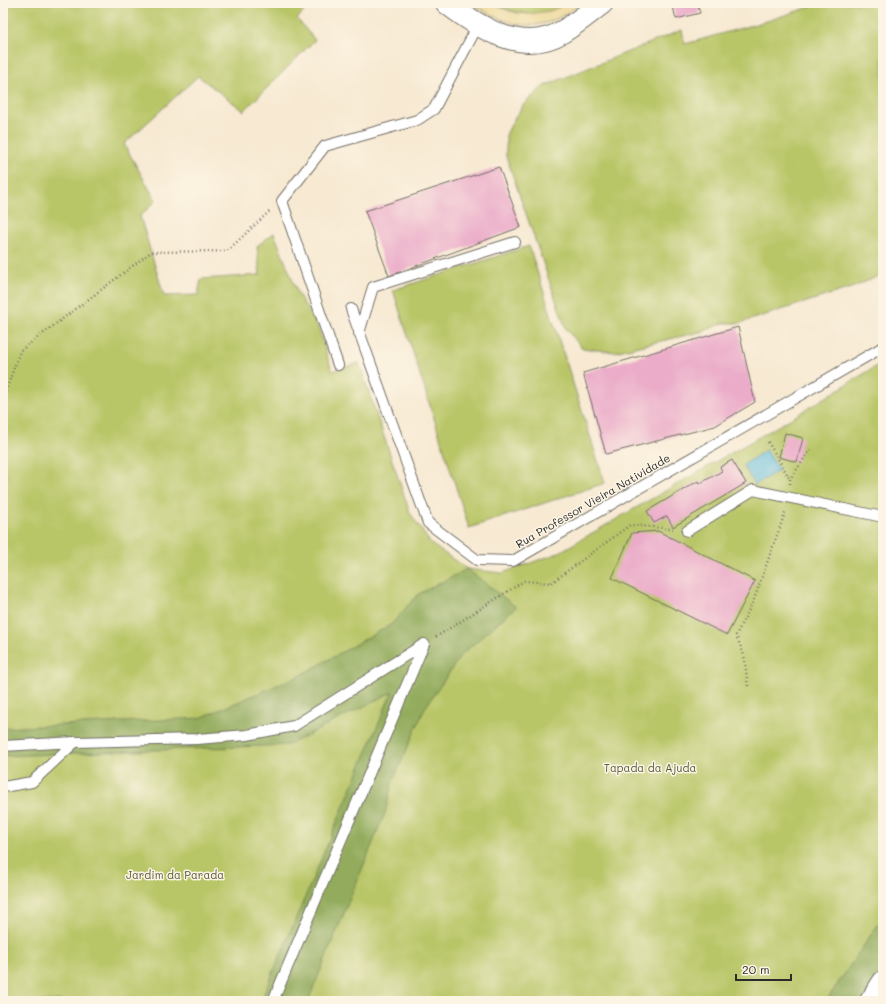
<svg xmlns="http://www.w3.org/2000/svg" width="886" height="1004" viewBox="0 0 886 1004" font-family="Mali,sans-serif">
<rect width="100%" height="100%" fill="#fcf5e5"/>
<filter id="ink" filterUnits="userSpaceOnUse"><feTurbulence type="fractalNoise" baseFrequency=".025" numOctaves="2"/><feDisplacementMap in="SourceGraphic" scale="8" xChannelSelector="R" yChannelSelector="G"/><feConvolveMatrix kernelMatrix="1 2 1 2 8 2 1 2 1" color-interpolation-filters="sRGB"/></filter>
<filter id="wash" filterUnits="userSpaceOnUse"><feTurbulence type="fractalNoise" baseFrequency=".012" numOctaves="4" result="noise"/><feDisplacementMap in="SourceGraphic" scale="16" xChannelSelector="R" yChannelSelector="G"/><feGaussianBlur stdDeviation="0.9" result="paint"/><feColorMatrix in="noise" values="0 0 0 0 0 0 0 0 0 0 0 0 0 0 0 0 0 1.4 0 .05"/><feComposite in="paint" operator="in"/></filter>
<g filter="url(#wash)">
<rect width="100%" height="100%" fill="#f7e9d2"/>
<path fill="#b9c668" stroke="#72784a" d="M3,3h308l-14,16 18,21 -71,71 -46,-35 -74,68 32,57 -16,15 24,80 34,-1 3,-16 59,-4 -3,-29 17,-13 24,61 20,33 14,44 27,-8 51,150 21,31 36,25 35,4 54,-19 241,-139 86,-53v639h-880z
M492,3h74c-22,17 -52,11 -74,0z
M822,3h61v271l-29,13 -114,36h-17l-19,8 -90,21 -32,-4 -16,-19 -60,-173v-21l8,-16 10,-15 20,-18 138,-56 3,14 82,-23z
M529,246l76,237 -136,45 -76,-238z"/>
<path fill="#92ab5c" stroke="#5e6b44" d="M467,569l49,38 -54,47 -37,54 -33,75 -7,30 -77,188h-47l131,-309 -104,53 -285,11v-28l197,-10 101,-43 91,-51 25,-29z
M883,917v84h-57z"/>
<path fill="#eeda9e" stroke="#8c8264" d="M470,3h22l14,7 12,3 10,1 22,-3 12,-5 4,-3h16c-43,33 -68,26 -112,0z"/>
<path fill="#5ebbdc" stroke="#447384" d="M766,450l13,20 -24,15 -12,-20z"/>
<g id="blocks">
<path fill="#ebacc9" d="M672,3h25l3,10 -24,6z
M499,167l22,60 -132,49 -24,-65z
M738,327l17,75 -40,24 -109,28 -23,-81z
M785,433l18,5 -6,24 -18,-5z
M732,460l14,23 -73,44 -6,-11 -13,7 -7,-12 51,-30 1,3 23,-13 -2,-4z
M658,531l97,50 -28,54 -115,-57 20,-45z"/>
</g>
</g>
<g filter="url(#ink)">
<use href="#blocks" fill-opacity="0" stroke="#726e65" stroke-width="1"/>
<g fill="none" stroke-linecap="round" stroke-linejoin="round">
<g stroke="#726e65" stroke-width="12">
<path id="service" d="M351,309l77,214 49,37 36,1 370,-214
M359,333l14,-46 142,-45
M338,365l-56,-164 43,-55 92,-26 17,-11 44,-84
M687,531l66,-41 130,27
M3,746l72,-4 122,-3 50,-4 47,-9 130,-82 -151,357
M3,787l29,-5 43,-40"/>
</g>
<g stroke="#726e65" stroke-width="22">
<path id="minor" d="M870,1001l13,-20"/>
</g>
<g stroke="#726e65" stroke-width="24">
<path id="tertiary" d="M447,3c31,24 75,53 115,29 14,-8 27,-19 40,-29"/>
</g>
<path stroke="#726e65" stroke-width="2.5" stroke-dasharray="1 3" stroke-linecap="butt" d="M3,399l17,-48 131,-99 76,-1 44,-41
M768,442l22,37
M790,484v-5l21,-30
M436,637l88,-56 27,2 79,-58 43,4
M748,686l-4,-31 -8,-20 17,-33 33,-92"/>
<use href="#service" stroke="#fff" stroke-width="10"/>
<use href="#minor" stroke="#fff" stroke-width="20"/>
<use href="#tertiary" stroke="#fff" stroke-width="22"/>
</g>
</g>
<g text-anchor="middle" stroke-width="3" stroke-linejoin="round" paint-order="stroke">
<g font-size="11" fill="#2b2b2b" stroke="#fcf5e5">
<text transform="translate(593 501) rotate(-30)" y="4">Rua Professor Vieira Natividade</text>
</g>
<g font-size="11" fill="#565a3d" stroke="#fcf5e5">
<text x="650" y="772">Tapada da Ajuda</text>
<text x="175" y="879">Jardim da Parada</text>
</g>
</g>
<rect width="886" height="1004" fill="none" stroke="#fcf5e5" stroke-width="16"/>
<path d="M736 974v6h55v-6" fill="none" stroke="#2b2b2b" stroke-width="2"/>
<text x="742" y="974" font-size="12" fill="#2b2b2b" stroke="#fcf5e5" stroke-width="3" paint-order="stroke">20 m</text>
</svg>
